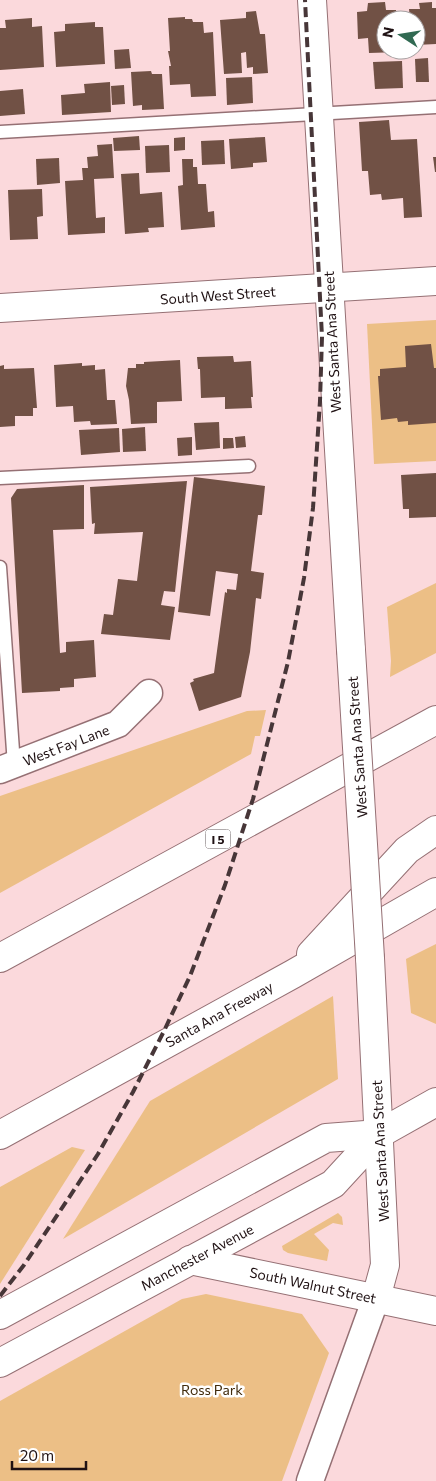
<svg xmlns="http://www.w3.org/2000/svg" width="436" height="1481" font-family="Commissioner,sans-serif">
<rect width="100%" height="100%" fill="#fbd9dc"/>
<g fill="#ecbf86">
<path d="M436,320v141l-62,3 -7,-140z"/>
<path d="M436,583v70l-46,24 1,-16 -4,-54z"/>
<path d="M266,710l-6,26h-5l-4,18 -251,139v-97l247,-85z"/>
<path d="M436,944v80l-25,-11 -5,-54z"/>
<path d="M333,996l5,83 -275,160 87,-138z"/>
<path d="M72,1147l13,3 -85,134v-97z"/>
<path d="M338,1213l4,4 1,8 -10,-2 -19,11 15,16 -2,11 -39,-8 -5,-3 -1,-4z"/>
<path d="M206,1294l96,20 27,39 -47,128h-282v-80l182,-102z"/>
</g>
<g fill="#715145">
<path d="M385,2l1,8h10l1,10h-11v30h14v2l-31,1 -1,-15 -10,1 -1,-27 10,-1 1,-8z"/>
<path d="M432,2v6h4v36l-20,1v-25h-6l-1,-11h11l-1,-6z"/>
<path d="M256,11l4,23h5l3,39 -15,1v-7l-6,1 -1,-16 -5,1 1,20 -18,1 -4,-54 26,-2v-6z"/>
<path d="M185,17v2h7l1,3h10l1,11 9,-1 3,64 -25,1 -1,-13 -20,1 -1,-19h2l-3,-15h2l-2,-33z"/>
<path d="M32,18v9l10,-1 2,41 -44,3v-42h6l-1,-8z"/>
<path d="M95,22v5h8l2,37 -49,3 -2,-35 11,-1v-7z"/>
<path d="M129,49l2,19 -16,1 -1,-19z"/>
<path d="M428,58l1,24h-13l-1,-23z"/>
<path d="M402,61l1,27 -28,1 -2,-27z"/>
<path d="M151,71l1,3h10l2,35 -22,1v-5l-9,1 -2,-34z"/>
<path d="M252,77l1,26 -26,2 -1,-27z"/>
<path d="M110,82l1,30 -49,3 -1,-20 24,-2 -1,-9z"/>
<path d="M124,85l1,19 -13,1 -1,-19z"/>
<path d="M23,89l2,25 -25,2v-25z"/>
<path d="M389,120l2,20 26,-1 5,78 -18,1 -1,-20 -21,2 -1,-6 -11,1 -2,-24h-6l-3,-49z"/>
<path d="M139,136l1,14 -26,1 -1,-13z"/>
<path d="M185,137v13l-11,1v-13z"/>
<path d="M265,137l2,25 -14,1v4l-22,2 -2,-30z"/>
<path d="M224,140l1,24 -23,1 -1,-24z"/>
<path d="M112,144l2,34 -20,1 2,39 9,-1v16l-37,2 -3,-54 18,-1 -1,-12h6l-1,-11 11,-1 -1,-11z"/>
<path d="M169,145l1,27 -24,1 -1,-27z"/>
<path d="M433,157h3v15h-1z"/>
<path d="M59,158l1,25 -23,2 -1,-26z"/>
<path d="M182,159h11v8h4l1,17h8l2,28 6,-1 1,16 -34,3 -3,-44 5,-1z"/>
<path d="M139,173l1,21 22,-2 2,35 -16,1 1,4 -24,2 -4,-60z"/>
<path d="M42,189l1,27 -6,1 1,22 -28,1 -2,-50z"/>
<path d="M431,344l3,24h2v55l-28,2v-4l-10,1 -1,-4 -16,2 -3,-44h2v-7l26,-2 -1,-21z"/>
<path d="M233,356l1,6 17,-1 2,36h-2l1,11 -27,1v-12l-24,1 -1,-29h-2l-1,-12z"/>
<path d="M180,360l2,41 -25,1v21l-26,1 -2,-24 -3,-14 2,-18h8v-4h8v-2z"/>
<path d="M82,363v3l13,-1v5l10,-1 2,31h8l2,24 -26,1 -1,-4 -16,1 -1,-16 -17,1 -2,-42z"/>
<path d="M4,365v4l30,-1 3,40h-4v8h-18v10l-15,1v-61z"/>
<path d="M219,422l1,26 -24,2 -2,-27z"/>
<path d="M145,427l1,24 -23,1 -1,-23z"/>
<path d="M119,428l1,24 -39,3 -2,-25z"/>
<path d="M245,436l1,11 -10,1 -1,-11z"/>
<path d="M192,437v18l-14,1 -1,-18z"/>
<path d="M223,438h10l1,10 -11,1z"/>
<path d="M436,473v44l-27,1v-9h-6l-2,-34z"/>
<path d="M194,477l71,9 -3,29h-4l-7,56 13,2 -3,26 -5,-1 -6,54 -9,45 -42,14 -9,-28 4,-2 -1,-2 21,-6 11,-81 2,1v-4l9,1 2,-16 -22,-3 -6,45 -32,-4z"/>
<path d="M187,481l-12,111 -11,-1 -3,14 14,2 -5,33 -69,-6 3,-20 9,1 5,-36 19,2 6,-49 -49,2 1,-11 -3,1 -2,-37z"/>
<path d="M84,485v44l-31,1 7,123 6,-1v-10l28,-2 2,37 -22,2v8l-14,1v3l-38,2 -11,-195 6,-9z"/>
</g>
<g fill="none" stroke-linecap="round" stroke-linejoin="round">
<defs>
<g id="service">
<path d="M0,132l436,-25"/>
<path d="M0,478l249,-12"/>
<path d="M0,567l14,198"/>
</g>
<g id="minor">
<path d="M0,770l118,-46 31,-31"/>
<path d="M310,1481l66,-183"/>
</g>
<g id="tertiary">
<path d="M312,0l39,650"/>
<path d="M0,308l436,-27"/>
<path d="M370,958l15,307 -9,33"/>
<path d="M190,1260l246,51"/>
<path d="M0,1315l326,-177 53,-4"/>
<path d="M0,1363l333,-179 46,-50 57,-32"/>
</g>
<g id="motorway">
<path d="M311,954l96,-104 29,-20"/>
<path d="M0,958l436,-238"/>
<path d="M0,1135l293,-161 143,-82"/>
</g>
</defs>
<use href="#service" stroke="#957074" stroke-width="15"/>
<use href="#minor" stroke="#957074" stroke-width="29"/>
<use href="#tertiary" stroke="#957074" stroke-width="30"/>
<use href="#motorway" stroke="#957074" stroke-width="30"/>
<use href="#service" stroke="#fff" stroke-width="12"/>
<use href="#minor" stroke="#fff" stroke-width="26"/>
<use href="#tertiary" stroke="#fff" stroke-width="28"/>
<use href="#motorway" stroke="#fff" stroke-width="28"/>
<path stroke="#473638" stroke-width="4" stroke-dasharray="10 5" stroke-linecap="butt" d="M0,1296l24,-31 74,-111 35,-62 31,-61 26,-55 35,-91 28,-86 35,-137 16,-84 9,-70 7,-107 2,-64 -17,-337"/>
<defs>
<path id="tertiary-bridge" d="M351,650l19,308"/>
</defs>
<use href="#tertiary-bridge" stroke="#957074" stroke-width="30" stroke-linecap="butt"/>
<use href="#tertiary-bridge" stroke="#fff" stroke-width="28"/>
</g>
<g text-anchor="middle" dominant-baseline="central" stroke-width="5" stroke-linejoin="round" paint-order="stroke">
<rect fill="#fff" stroke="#62585a" stroke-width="1" x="205.5" y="829.5" width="25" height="19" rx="4"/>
<g font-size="12" font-weight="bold" fill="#1f1113">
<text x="218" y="839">I 5</text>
</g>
<g font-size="14" fill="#1f1113" stroke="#fff">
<text transform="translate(218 295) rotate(-4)">South West Street</text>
<text transform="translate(332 342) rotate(-93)">West Santa Ana Street</text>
<text transform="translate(66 745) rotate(-21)">West Fay Lane</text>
<text transform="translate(357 747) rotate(-94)">West Santa Ana Street</text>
<text transform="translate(219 1014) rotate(-29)">Santa Ana Freeway</text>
<text transform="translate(380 1151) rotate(-93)">West Santa Ana Street</text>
<text transform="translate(197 1257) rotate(-28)">Manchester Avenue</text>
<text transform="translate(313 1285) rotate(12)">South Walnut Street</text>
</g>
<g font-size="14" fill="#412b0c" stroke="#fff">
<text x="212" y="1389">Ross Park</text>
</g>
</g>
<g transform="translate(401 35) rotate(282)"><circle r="24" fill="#ffffff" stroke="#a5a0a1"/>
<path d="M0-4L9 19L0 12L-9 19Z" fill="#316a52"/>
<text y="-8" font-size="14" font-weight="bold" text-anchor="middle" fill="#1f1113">N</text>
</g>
<path d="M12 1461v8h74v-8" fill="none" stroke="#1f1113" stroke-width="2.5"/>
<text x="20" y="1461" font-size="15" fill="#1f1113" stroke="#ffffff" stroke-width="4" paint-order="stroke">20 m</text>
</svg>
